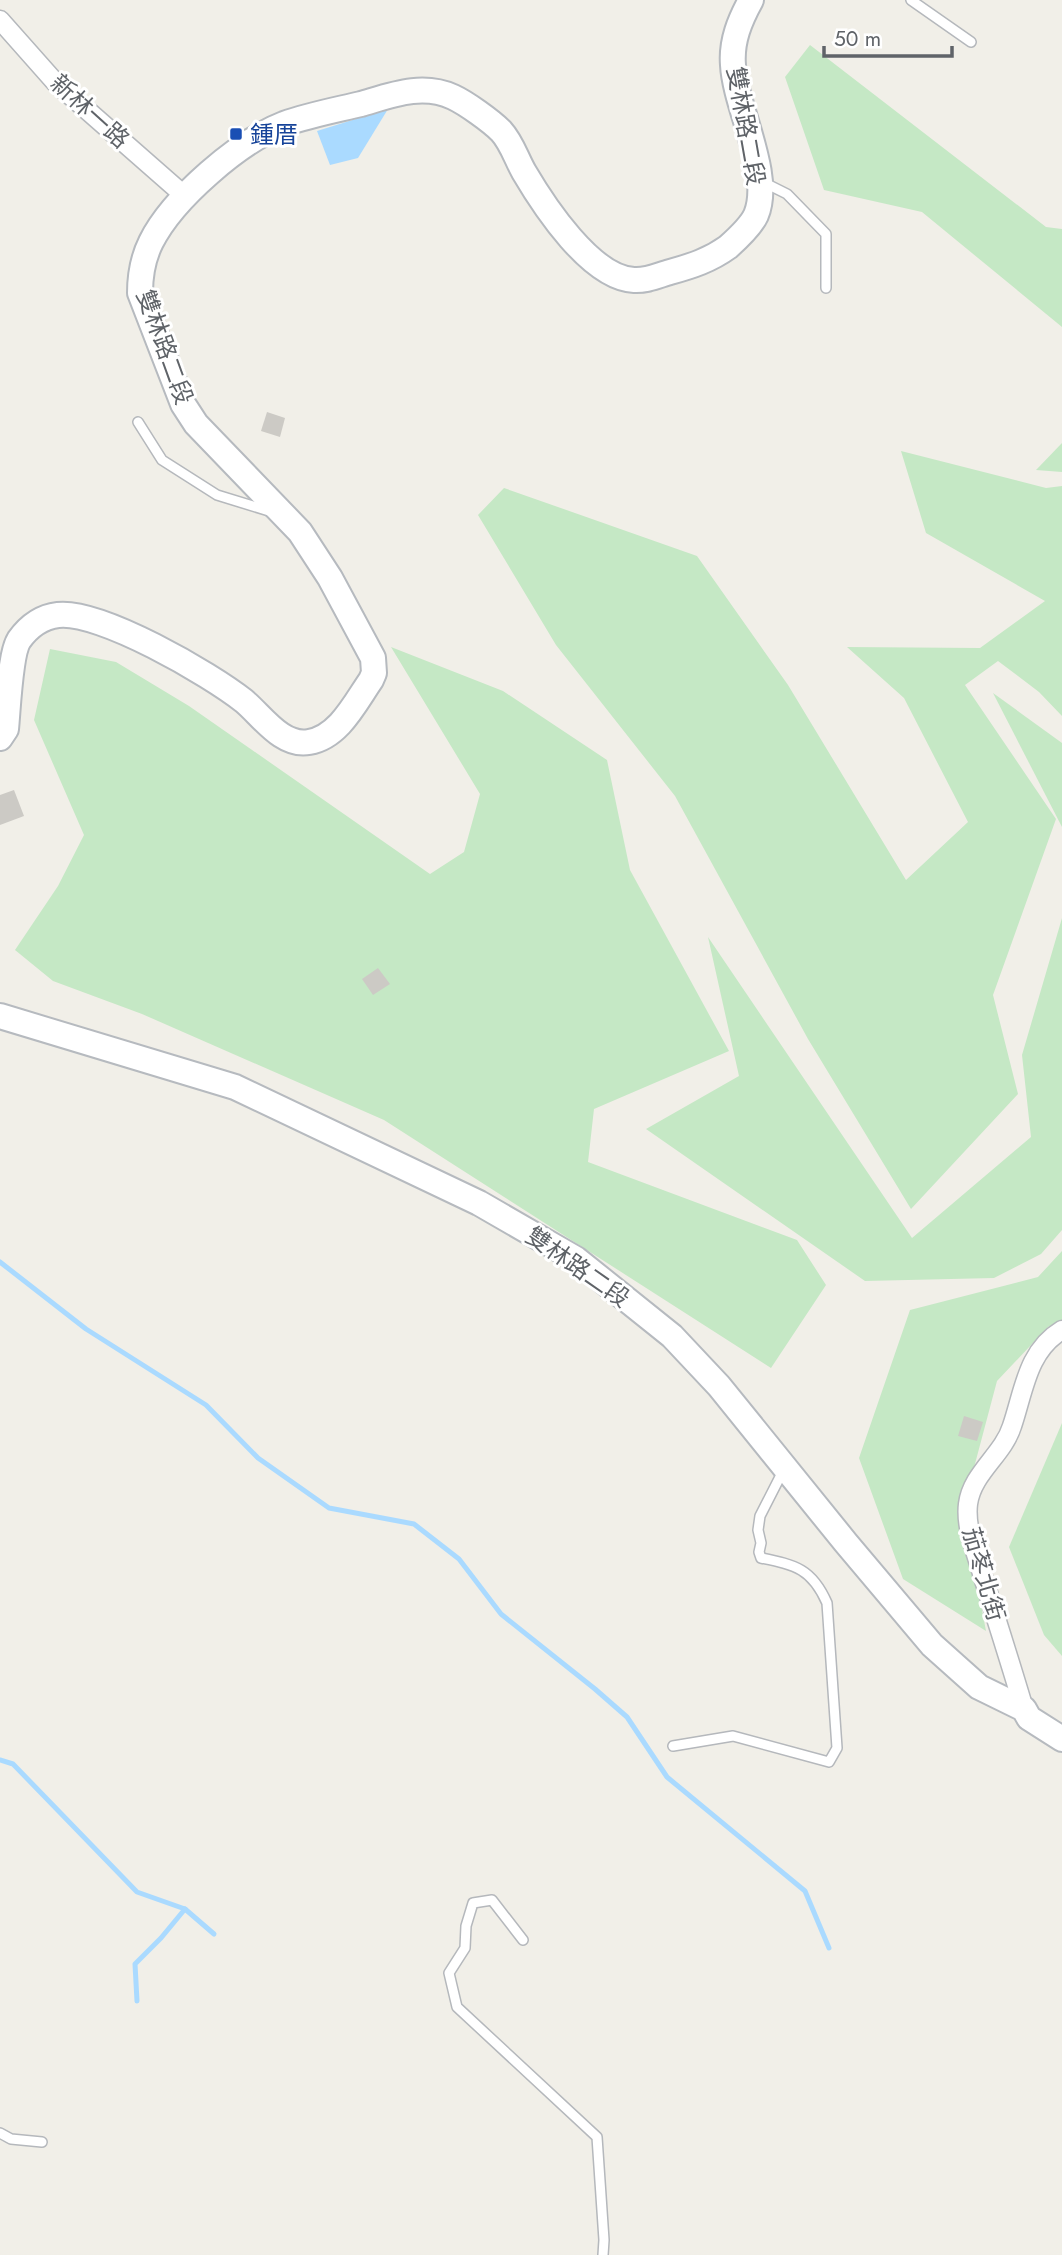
<svg xmlns="http://www.w3.org/2000/svg" width="1062" height="2255" font-family="Jost,'Noto Sans TC',sans-serif">
<rect width="100%" height="100%" fill="#f1efe8"/>
<g fill="#c5e8c5">
<path d="M810,45l236,182 16,2v98l-140,-115 -98,-22 -39,-113z"/>
<path d="M1062,443v29l-26,-2z"/>
<path d="M901,451l145,37 16,-2v230l-23,-24 -41,-31 -33,24 91,134 -63,176 25,99 -107,115 -103,-170 -133,-243 -119,-151 -78,-130 26,-27 193,68 91,129 118,195 62,-58 -64,-124 -57,-51 133,1 65,-47 -119,-68z"/>
<path d="M391,647l112,44 104,69 23,110 99,181 -135,58 -6,53 209,78 29,45 -55,83 -387,-248 -242,-106 -89,-33 -38,-31 43,-64 26,-51 -50,-115 16,-71 66,13 73,44 241,168 34,-22 16,-58z"/>
<path d="M993,693l69,50v84z"/>
<path d="M1062,918v312l-21,24 -47,24 -129,3 -219,-152 93,-53 -31,-139 204,301 119,-101 -9,-82z"/>
<path d="M1062,1251v69l-14,7 -51,54 -34,128 23,122 -83,-52 -44,-121 51,-148 128,-33z"/>
<path d="M1062,1423v233l-18,-21 -35,-88z"/>
</g>
<path fill="#aadaff" d="M388,109l-30,49 -28,7 -13,-34z"/>
<g fill="none" stroke-linecap="round" stroke-linejoin="round">
<g stroke="#aadaff" stroke-width="5">
<path d="M0,1262l86,67 120,76 52,53 71,50 85,16 45,35 42,55 94,75 32,28 40,60 138,114 24,57"/>
<path d="M0,1760l13,4 124,128 48,17 -24,29 -26,26 2,37"/>
<path d="M185,1909l29,25"/>
</g>
</g>
<g fill="#cccac5">
<path d="M267,412l18,6 -5,19 -19,-6z"/>
<path d="M14,790l10,26 -24,9v-30z"/>
<path d="M378,968l12,16 -17,11 -11,-16z"/>
<path d="M964,1416l19,6 -6,19 -19,-5z"/>
</g>
<g fill="none" stroke-linecap="round" stroke-linejoin="round">
<defs>
<g id="lane">
<path d="M911,0l60,42"/>
<path d="M763,182l24,12 39,40v54"/>
<path d="M138,422l24,38 55,35 52,16"/>
<path d="M673,1746l60,-10 96,26 8,-14 -10,-145c-15,-34 -31,-38 -66,-45l-2,-6 2,-9 -3,-13 2,-14 24,-47"/>
<path d="M523,1940l-31,-40 -19,3 -7,23 -1,22 -16,25 8,34 140,130 7,103 -1,15"/>
<path d="M0,2133l11,6 31,3"/>
</g>
<g id="street">
<path d="M0,20l55,62 131,115"/>
<path d="M1024,1709c-13,-44 -27,-88 -41,-132 -6,-22 -18,-49 -15,-73 4,-31 35,-49 44,-78 12,-35 15,-75 50,-96"/>
</g>
<g id="secondary">
<path d="M0,738l6,-9c2,-19 4,-75 13,-89 10,-14 22,-23 39,-25 42,-5 152,59 186,86 18,15 38,46 65,41 30,-5 46,-39 62,-62l3,-7 -1,-15 -43,-80 -30,-46 -104,-108 -13,-20 -43,-111c0,-18 3,-35 11,-51 22,-44 89,-101 133,-118 25,-9 52,-14 77,-20 31,-9 61,-21 92,-7 13,6 38,24 48,34 11,12 15,27 23,41 20,34 67,106 110,108 13,1 25,-5 36,-8 22,-6 40,-12 58,-25 9,-8 23,-21 28,-32 17,-41 -21,-108 -23,-150 -2,-24 7,-45 18,-65"/>
<path d="M0,1016l235,71 244,116 97,56 96,77 47,50 127,157 86,102 47,42 45,22 5,9 33,21"/>
</g>
</defs>
<use href="#lane" stroke="#b5b8bc" stroke-width="12"/>
<use href="#street" stroke="#b5b8bc" stroke-width="21"/>
<use href="#secondary" stroke="#b6babf" stroke-width="28"/>
<use href="#lane" stroke="#fff" stroke-width="9"/>
<use href="#street" stroke="#fff" stroke-width="18"/>
<use href="#secondary" stroke="#fff" stroke-width="24"/>
</g>
<rect fill="#1a4fb4" stroke="#fff" stroke-width="2.5" x="229" y="127" width="14" height="14" rx="3.5"/>
<g text-anchor="middle" dominant-baseline="central" stroke-width="6" stroke-linejoin="round" paint-order="stroke">
<g font-size="24" fill="#5f6368" stroke="#fff">
<text transform="translate(90 111) rotate(42)">新林一路</text>
<text transform="translate(746 126) rotate(80)">雙林路二段</text>
<text transform="translate(165 347) rotate(70)">雙林路二段</text>
<text transform="translate(578 1267) rotate(35)">雙林路二段</text>
<text transform="translate(984 1574) rotate(74)">茄苳北街</text>
</g>
<g font-size="24" fill="#164399" stroke="#fff" text-anchor="start">
<text x="250" y="134">鍾厝</text>
</g>
</g>
<path d="M824 46v10h128v-10" fill="none" stroke="#5f6368" stroke-width="3.5"/>
<text x="834" y="46" font-size="21" fill="#5f6368" stroke="#ffffff" stroke-width="5" paint-order="stroke">50 m</text>
</svg>
